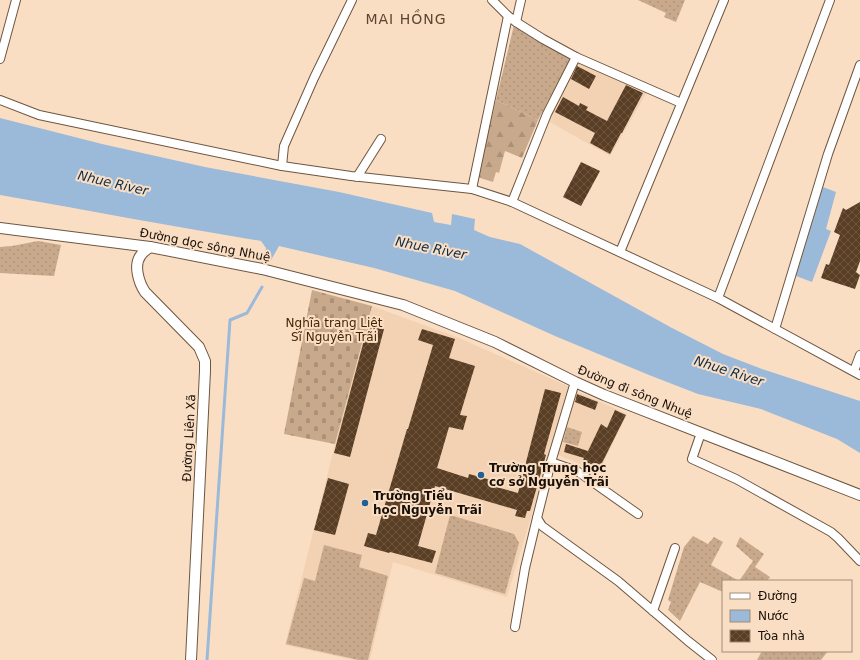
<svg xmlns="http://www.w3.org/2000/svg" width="860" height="660" font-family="'DejaVu Sans',sans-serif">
<defs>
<pattern id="grass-dots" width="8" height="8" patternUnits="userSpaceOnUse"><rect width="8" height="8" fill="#c9a98c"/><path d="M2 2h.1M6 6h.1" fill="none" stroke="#ac9077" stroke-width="1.8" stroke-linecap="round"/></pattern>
<pattern id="forest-firs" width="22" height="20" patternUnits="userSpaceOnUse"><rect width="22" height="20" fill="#c9a98c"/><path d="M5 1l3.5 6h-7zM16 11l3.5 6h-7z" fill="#ac9077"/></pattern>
<pattern id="cemetery-stones" width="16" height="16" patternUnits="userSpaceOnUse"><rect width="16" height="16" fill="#c9a98c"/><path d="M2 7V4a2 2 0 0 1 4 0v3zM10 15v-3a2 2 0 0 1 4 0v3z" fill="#ac9077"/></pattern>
<pattern id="building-cross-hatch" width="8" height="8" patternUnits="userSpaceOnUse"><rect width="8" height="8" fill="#593e24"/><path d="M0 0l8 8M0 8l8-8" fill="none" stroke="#6c5641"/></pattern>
</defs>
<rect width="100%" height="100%" fill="#fadec4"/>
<g fill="#f3d2b3">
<path d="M578,60l69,32 -37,64 -62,-35z"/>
<path d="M372,306l85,31 113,50 -63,210 -114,-35 -23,98h-17l-68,-15 50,-201z"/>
<path d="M576,391l51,23 -28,58 -41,-17z"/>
</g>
<g fill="url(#grass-dots)">
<path d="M638,0h47l-9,22 -12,-5 2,-4z"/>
<path d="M514,25l57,32 -33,63 -42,-20z"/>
<path d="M38,241l23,4 -7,31 -54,-3v-26l12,-1z"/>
<path d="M567,427l15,5 -4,14 -15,-4z"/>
<path d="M450,515l64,19 5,9 -14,51 -70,-21z"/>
<path d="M693,536l15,8 6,-7 9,5 -12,23 28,16 14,-20 -17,-15 4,-9 24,17 -9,13 15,10 -3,4h-44v11l-23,-10 -20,39 -12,-11 3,-8 -3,-2 16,-53z"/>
<path d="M324,545l38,10 -3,12 29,9 -20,84h-9l-73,-16 18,-66 11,3z"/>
<path d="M762,651h66l-7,9h-64z"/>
</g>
<path fill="url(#forest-firs)" d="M496,100l42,20 -16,38 -17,-7 -6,22 -3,-1 -3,10 -16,-5z"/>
<path fill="url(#cemetery-stones)" d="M312,290l60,16 -37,138 -51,-10z"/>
<g fill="#9bb9d8">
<path d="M0,118l102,26 103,23 134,25 93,21 2,9 17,3 1,-11 23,5 -1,11 16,7 30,7 152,84 51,26 39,15 98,32v52l-23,-14 -76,-30 -63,-15 -49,-19 -94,-39 -100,-45 -81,-23 -95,-22 -9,16 -6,-2 2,-12 -5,-7c-87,-14 -174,-31 -261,-46z"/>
<path d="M823,187l13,5 -10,37 5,2 -19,51 -16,-6z"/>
</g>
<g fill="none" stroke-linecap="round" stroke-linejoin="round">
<path stroke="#9bb9d8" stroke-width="3" d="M207,660l23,-340 17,-7 15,-26"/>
</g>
<g fill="url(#building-cross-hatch)">
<path d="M577,66l19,10 -7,13 -18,-10z"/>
<path d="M626,85l17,8 -21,40h-1l-11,21 -20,-11 5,-10 -40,-21 8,-15 16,9 1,-3 8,4 -2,3 21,11z"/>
<path d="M581,162l19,9 -19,35 -18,-9z"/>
<path d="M860,202v59l-4,11 4,3 -5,14 -34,-11 5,-14 3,1 11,-30 -6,-3 9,-24 3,2z"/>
<path d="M368,325l16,4 -34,128 -16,-4z"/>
<path d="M422,329l33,10 -6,19 26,8 -15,49 7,1 -4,14 -14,-3 -12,41 31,10 1,-4 22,6 -2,5 29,8 27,-104 16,4 -17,61 2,1 -16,56h-3l-2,7 -10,-2 2,-6 -82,-24 -17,60 18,5 -4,12 -42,-11 -1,1 -25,-7 4,-13 8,2 31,-106h1l25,-84 -15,-5z"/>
<path d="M577,394l21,8 -3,8 -20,-8z"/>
<path d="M615,410l11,5 -28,56 -16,-8 2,-5 -20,-6 2,-8 22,7 13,-27 6,4z"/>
<path d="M328,478l21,6 -14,51 -21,-5z"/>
</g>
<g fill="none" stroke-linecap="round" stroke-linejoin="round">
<defs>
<g id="minor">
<path d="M492,0l16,16"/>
<path d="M516,22l27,17 33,18 105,46"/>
<path d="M0,59l16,-59"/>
<path d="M0,100l39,15 243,51 69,10 121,13 40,13 206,96 142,77"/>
<path d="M282,166l2,-20 30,-68 38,-78"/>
<path d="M357,177l24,-38"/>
<path d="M472,189l36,-173 8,6 5,-22"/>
<path d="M512,202l35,-88 29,-57"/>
<path d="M620,252l104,-252"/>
<path d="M718,298l112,-298"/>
<path d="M775,329l53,-175 32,-89"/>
<path d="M854,371l6,-16"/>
<path d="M575,382l-24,80 -14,56 5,8 76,55 70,60 24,19"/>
<path d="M701,433l-9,26 44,20 95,53 7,6 22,23"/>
<path d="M551,462l26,9 61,43"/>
<path d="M653,611l22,-63"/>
<path d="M515,627l10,-59 12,-50"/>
</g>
<g id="tertiary">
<path d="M0,228l150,19 112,22 141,36 92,37 80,40 29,13 256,100"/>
<path d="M150,247c-3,2 -7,5 -9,8 -8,10 -2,28 4,37l54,55 6,14v10l-14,289"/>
</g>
</defs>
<use href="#minor" stroke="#6d5640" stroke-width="10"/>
<use href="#tertiary" stroke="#6d5640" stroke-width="12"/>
<use href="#minor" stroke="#fff" stroke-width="8"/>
<use href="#tertiary" stroke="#fff" stroke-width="10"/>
</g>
<g fill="#225f95" stroke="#fadec4" stroke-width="1.5">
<circle cx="481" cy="475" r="4"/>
<circle cx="365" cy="503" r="4"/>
</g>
<g text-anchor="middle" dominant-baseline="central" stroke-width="4" stroke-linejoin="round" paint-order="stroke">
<g font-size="12" fill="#170e06" stroke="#fadec4">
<text transform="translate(205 245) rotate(11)">Đường dọc sông Nhuệ</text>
<text transform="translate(635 392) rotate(22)">Đường đi sông Nhuệ</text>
<text transform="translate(189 438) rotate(-87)">Đường Liên Xã</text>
</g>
<g font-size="12" fill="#442500" stroke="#fadec4">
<text x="334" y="323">Nghĩa trang Liệt<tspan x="334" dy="14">Sĩ Nguyễn Trãi</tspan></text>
</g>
<g font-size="12" font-weight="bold" fill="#170e06" stroke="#fadec4" text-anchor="start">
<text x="489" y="468">Trường Trung học<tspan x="489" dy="14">cơ sở Nguyễn Trãi</tspan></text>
<text x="373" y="496">Trường Tiểu<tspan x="373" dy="14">học Nguyễn Trãi</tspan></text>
</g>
<g font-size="13" font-style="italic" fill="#092c4a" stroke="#fadec4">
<text transform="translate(113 183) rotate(13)">Nhue River</text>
<text transform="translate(431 248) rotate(11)">Nhue River</text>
<text transform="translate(729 371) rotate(18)">Nhue River</text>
</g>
<g font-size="14" letter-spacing="1" fill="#5c4630" stroke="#fadec4">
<text x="406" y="19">MAI HỒNG</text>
</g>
</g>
<rect x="722" y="580" width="130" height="72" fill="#fadec4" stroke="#9f8b78"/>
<rect x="730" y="593" width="20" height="6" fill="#ffffff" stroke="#9f8b78"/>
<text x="758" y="600" font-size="12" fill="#170e06">Đường</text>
<rect x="730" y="610" width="20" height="12" fill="#9bb9d8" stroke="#9f8b78"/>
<text x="758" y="620" font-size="12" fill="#170e06">Nước</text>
<rect x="730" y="630" width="20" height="12" fill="url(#building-cross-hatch)" stroke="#9f8b78"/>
<text x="758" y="640" font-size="12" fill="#170e06">Tòa nhà</text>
</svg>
